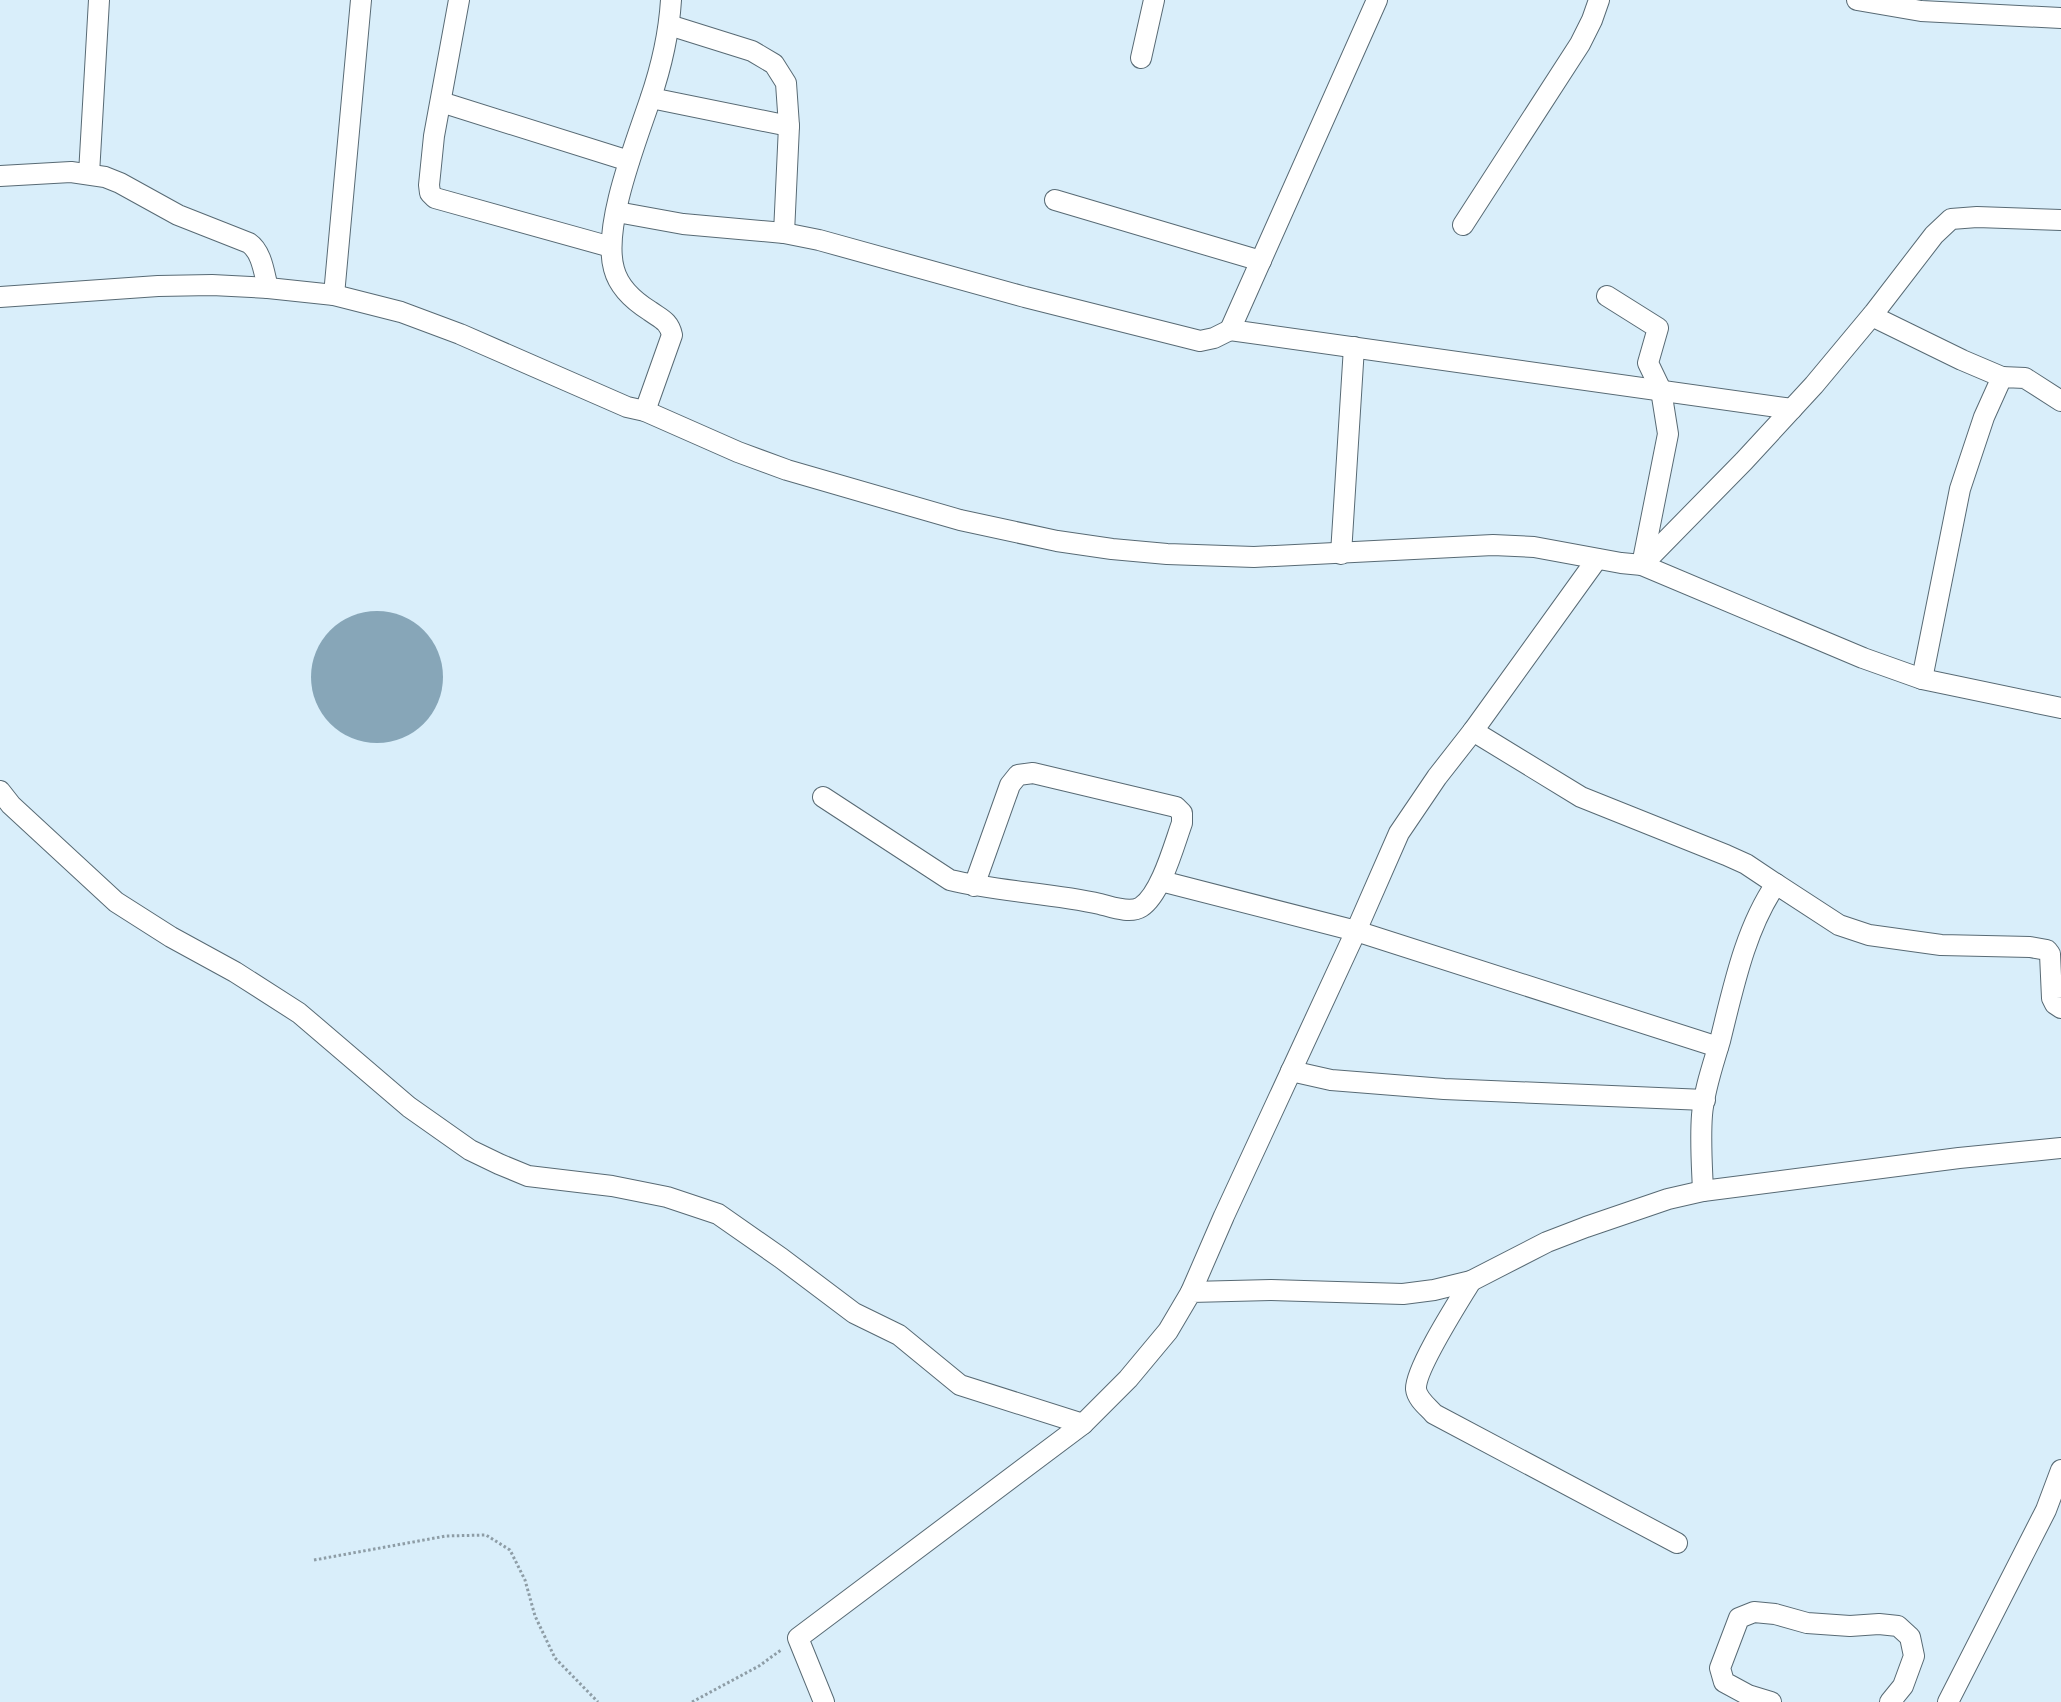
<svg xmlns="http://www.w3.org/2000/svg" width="2061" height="1702" font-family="Arial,sans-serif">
<rect width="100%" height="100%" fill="#d9eefa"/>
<circle fill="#87a6b8" cx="377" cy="677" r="66"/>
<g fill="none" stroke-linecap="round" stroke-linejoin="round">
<defs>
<g id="minor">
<path d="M459,0l-25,136 -5,49 1,8 5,5 176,49"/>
<path d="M1377,0l-147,330 562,79"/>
<path d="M1857,0l64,11 140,7"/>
<path d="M669,25l83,26 22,13 12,19 3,43 -5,107"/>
<path d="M1141,58l13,-58"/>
<path d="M651,98l138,28"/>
<path d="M441,102l188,59"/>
<path d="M89,174l10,-174"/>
<path d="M0,176l71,-4 34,5 15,6 58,32 71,28c13,9 15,30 19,45"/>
<path d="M1055,200l206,61"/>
<path d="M617,212l66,12 101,9 35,7 206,57 175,44 14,-3 16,-8"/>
<path d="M1463,225l117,-181 12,-24 7,-20"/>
<path d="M334,295l27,-295"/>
<path d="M1607,296l51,32 -10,35 13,27 7,44 -26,131"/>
<path d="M0,297l158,-11 54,-1 56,3 66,7 67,17 59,22 167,73 18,4 93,41 49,18 173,50 97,21 55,8 55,5 87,3 239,-12 41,2 87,16 21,2 221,93 59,21 139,29"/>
<path d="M1872,316l90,44 40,17"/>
<path d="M645,411l27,-76c-3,-14 -11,-16 -22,-24 -16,-10 -31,-23 -36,-42 -12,-42 22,-127 36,-169 11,-32 19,-67 21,-100"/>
<path d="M1341,554l13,-207"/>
<path d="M1642,565l102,-104 70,-76 60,-72 60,-78 17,-16 26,-2 84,3"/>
<path d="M1922,679l38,-190 24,-72 18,-40 23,1 36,23"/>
<path d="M1473,731l108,66 145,58 20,9 30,20"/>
<path d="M0,791l11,14 105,97 55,35 64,35 64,41 110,94 61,43 29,14 29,12 84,10 55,11 51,17 63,44 73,55 45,22 61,50 123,39"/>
<path d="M823,797l127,83c50,12 101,13 150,24 12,3 30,10 41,3 20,-13 33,-62 41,-84v-10l-6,-6 -143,-34 -15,2 -8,10 -36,101"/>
<path d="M1161,881l195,50 362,116"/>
<path d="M1291,1071l40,9 113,9 261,11"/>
<path d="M1703,1191c-1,-25 -3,-50 -1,-76 2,-25 11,-50 18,-74 13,-52 25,-112 56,-157l63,41 30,10 72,10 89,2 17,3 3,4 2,44 3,6 6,4"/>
<path d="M1471,1281c-12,20 -56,88 -55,108 1,10 12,18 18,25l243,129"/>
<path d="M1191,1292l33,-76 132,-285 43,-98 38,-56 36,-46 124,-172"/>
<path d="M824,1702l-26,-64 285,-214 45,-45 40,-48 23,-39 80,-2 132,4 31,-4 37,-9 76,-39 39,-15 82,-28 35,-8 256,-33 102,-10"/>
<path d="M1771,1702l-23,-7 -24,-13 -4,-14 19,-50 15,-6 21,2 32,9 43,3 29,-2 19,2 12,11 4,19 -11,30 -13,16"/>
<path d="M1948,1702l98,-192 15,-40"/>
</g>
</defs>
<use href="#minor" stroke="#586a74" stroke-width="22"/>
<g stroke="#8e9da6" stroke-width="3" stroke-dasharray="2.5 2.5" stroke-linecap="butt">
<path d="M314,1560l132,-24 40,-1 24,15 15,30 10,36 20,42 43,44"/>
<path d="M692,1702l67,-36 22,-16"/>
</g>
<use href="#minor" stroke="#fff" stroke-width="20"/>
</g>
</svg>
